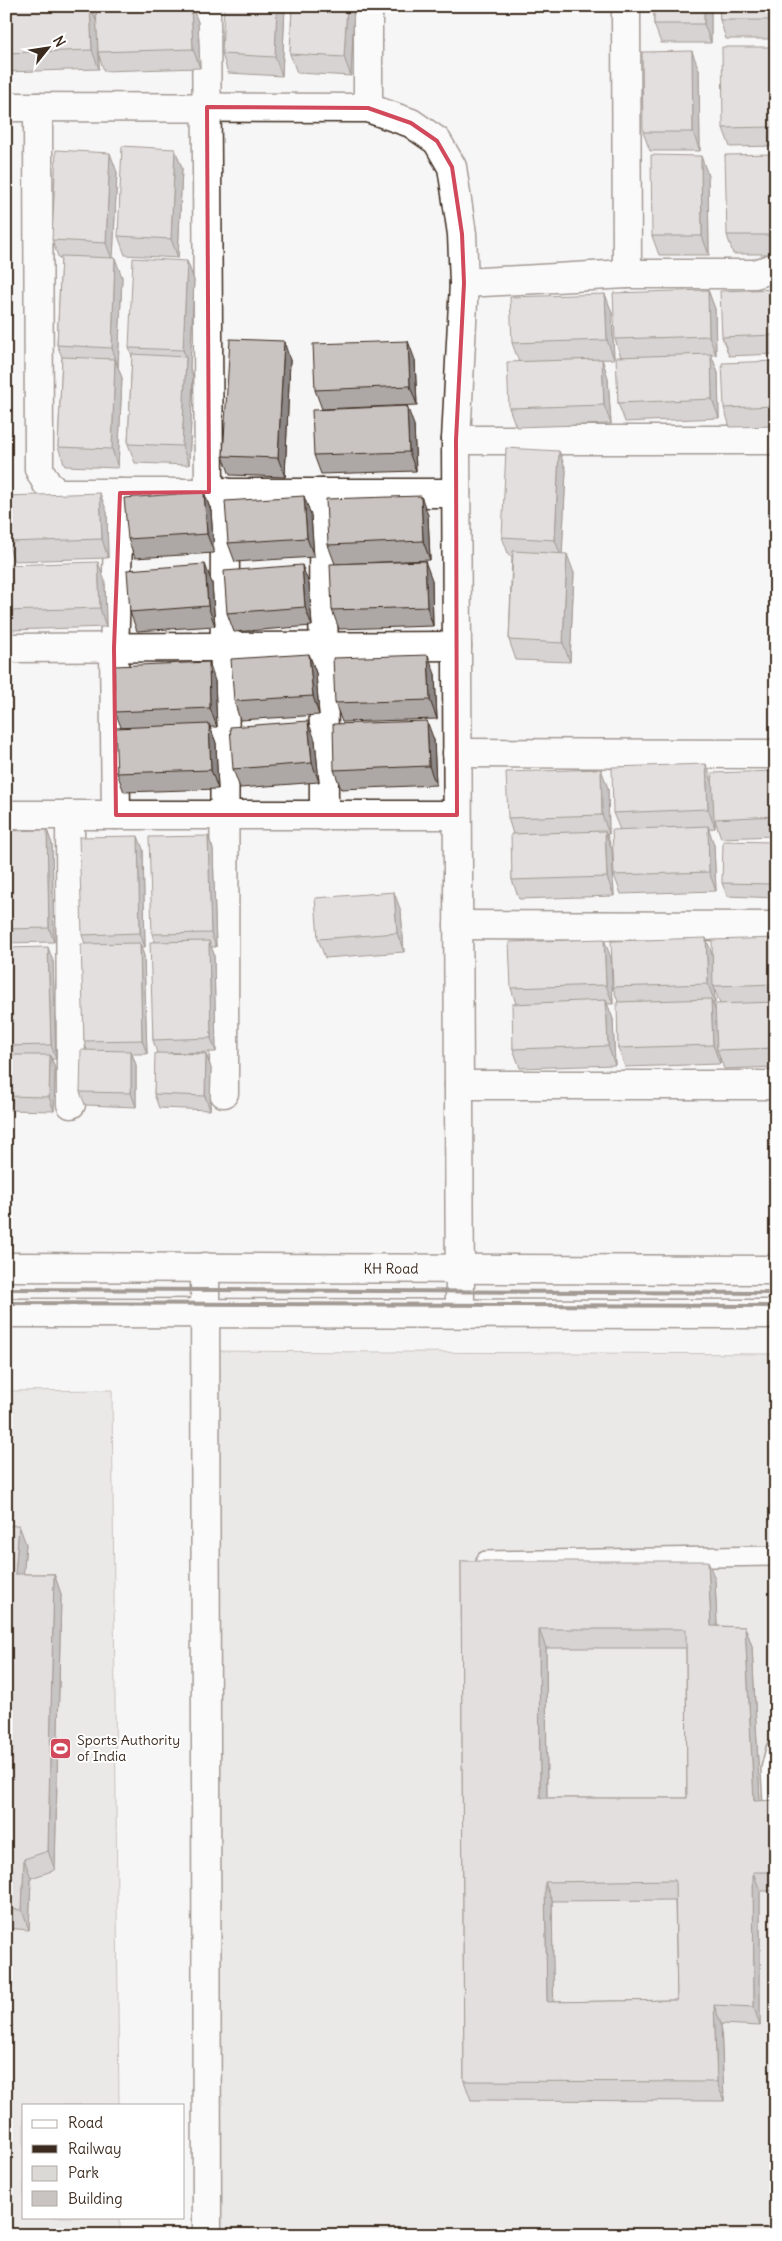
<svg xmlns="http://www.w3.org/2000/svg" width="782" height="2241" font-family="Delius,sans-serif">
<rect width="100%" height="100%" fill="#f7f6f6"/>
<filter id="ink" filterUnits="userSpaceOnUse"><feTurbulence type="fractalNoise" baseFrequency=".02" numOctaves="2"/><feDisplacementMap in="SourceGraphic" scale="10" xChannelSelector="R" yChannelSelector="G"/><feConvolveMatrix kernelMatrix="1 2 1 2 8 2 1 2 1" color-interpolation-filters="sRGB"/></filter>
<g filter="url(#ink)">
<g fill="#dbd9d6" stroke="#8b827a">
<path d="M197,1351l579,3v881h-579z"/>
<path d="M112,1390l7,715h-95v112h96v18h-114v-844z"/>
</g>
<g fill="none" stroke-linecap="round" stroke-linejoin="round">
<defs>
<g id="service">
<path d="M486,1561l290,-5"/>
<path d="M774,1820l-3,-51 5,-20"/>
</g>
<g id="minor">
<path d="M206,6l3,486"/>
<path d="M368,6v102"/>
<path d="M626,6l1,268"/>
<path d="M6,107l362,1 43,15 26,18 15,26 10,67 2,49 -8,157 4,872"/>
<path d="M38,107l1,362 8,15 11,9h398"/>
<path d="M464,283l163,-9h128l21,-7"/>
<path d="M456,440h320"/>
<path d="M323,493l1,323"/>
<path d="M6,648l451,-2"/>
<path d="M457,753l319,1"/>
<path d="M6,815h451"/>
<path d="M116,815l-2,-167 6,-155"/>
<path d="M70,816l1,288"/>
<path d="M458,925l318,1"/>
<path d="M459,1085h317"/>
<path d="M224,1093l1,-601"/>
<path d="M205,1267l2,968"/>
</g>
<g id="secondary">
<path id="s1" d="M6,1267l770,3"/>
<path d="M6,1313l770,1"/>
</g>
</defs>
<use href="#service" stroke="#3b2a1e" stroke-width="22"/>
<use href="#minor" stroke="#3b2a1e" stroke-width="31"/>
<use href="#secondary" stroke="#3b2a1e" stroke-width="31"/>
<use href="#service" stroke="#fff" stroke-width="19"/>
<use href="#minor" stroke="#fff" stroke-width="28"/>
<use href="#secondary" stroke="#fff" stroke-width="28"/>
<g stroke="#3b2a1e" stroke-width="4">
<path d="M6,1289l770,4"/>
<path d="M6,1303l770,3"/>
</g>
</g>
<g fill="#ada8a6" stroke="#3b2a1e" fill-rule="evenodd">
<path d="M6,6h193l-7,1 6,15 2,46 -96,3 -5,-15v13l-93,3zM96,7v14l-4,-13z"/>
<path d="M285,6l-3,70 -54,-3 -6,-19z"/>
<path d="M292,6h62l-3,70 -54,-3 -7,-19z"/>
<path d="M654,6h57v37h-50l-7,-19z"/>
<path d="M719,6h57v33h-50l-6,-19z"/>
<path d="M776,57v89l-46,1 -7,-19z"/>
<path d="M699,70l1,81h-50l-7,-19z"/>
<path d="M775,154l1,2v98h-43l-6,-19z"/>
<path d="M182,168l-4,90 -53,-3 -7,-19z"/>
<path d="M117,172l-4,86 9,19 -4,90 4,11 -4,90 -53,-2 -7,-19 4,-90 -5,-12 4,-86h-2l-7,-19z"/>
<path d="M708,175l1,80h-50l-7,-19z"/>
<path d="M187,261l7,19 -4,88 3,8 -4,89 -54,-2 -7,-19 4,-88 -3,-8z"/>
<path d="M776,289v65l-47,2 -7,-19z"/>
<path d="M708,290l7,19 1,46h-5l7,18 1,45 -94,4 -7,-19 3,-46 -6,-18z"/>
<path d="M605,294l7,19 2,46 -95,3 -7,-19z"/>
<path d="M602,359l6,19 3,46 -95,3 -7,-19z"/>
<path d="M290,360l-5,117 -55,-2 -7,-19z"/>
<path d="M415,360l2,45 -95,4 -7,-19z"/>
<path d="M776,361v65l-46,1 -6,-19z"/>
<path d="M414,425l2,46 -95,3 -7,-19z"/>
<path d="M559,451l7,19 -4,83 12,20 -4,89 -54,-2 -7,-20 3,-84h-3l-7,-19z"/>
<path d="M204,492l7,19 3,42 -79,5 -7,-19z"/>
<path d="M107,512l1,46 -94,3 -7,-19z"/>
<path d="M311,515l3,42 -79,5 -7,-19z"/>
<path d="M428,515l2,45 -95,4 -7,-19z"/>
<path d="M6,565l99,16 1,46 -94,3 -6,-15z"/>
<path d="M432,580l1,46 -94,3 -7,-19z"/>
<path d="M212,583l3,43 -78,5 -7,-19z"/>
<path d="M309,584l3,42 -78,6 -7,-19z"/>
<path d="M309,654l7,19 3,42 -79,5 -6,-19z"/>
<path d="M435,674l2,45 -95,3 -7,-19z"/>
<path d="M215,681l2,46h-7l6,16 2,46 -94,3 -7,-19 4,-46 -6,-15z"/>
<path d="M315,740l4,42 -79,6 -7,-19z"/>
<path d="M434,740l2,45 -95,4 -7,-19z"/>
<path d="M776,771v65l-55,2 -6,-18v8l-7,1 6,16 2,46 -95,3 -7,-19 6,-45 -7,-17 100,-32z"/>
<path d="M608,788l1,46h-2l5,16 2,46 -95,3 -7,-19 1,-46 -5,-16z"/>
<path d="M47,830l5,14 2,98 -48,1v-112z"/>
<path d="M208,836l5,13 3,98h-5l3,7 2,98 -46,1 36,1 5,14 -1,42 -51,-2 -5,-14 3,-41 -4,-13 2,-98 -3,-8z"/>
<path d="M143,849l2,98h-4l3,9 3,98h-15l4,11v42l-51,-2 -5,-13 7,-42 -3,-9 1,-97 -3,-9z"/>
<path d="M776,849v49l-49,-2 -5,-13z"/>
<path d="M401,911l3,41 -79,6 -7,-19z"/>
<path d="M706,938l6,17 64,-17v129l-52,2 -4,-11v6l-95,3 -7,-19v-46l-5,-15zM714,988l6,16 -5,6 -2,-7h2z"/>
<path d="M6,948l47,13 3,98h-4l3,10 -1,42 -48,-1z"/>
<path d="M611,958l2,46h-6l6,15 2,46 -95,3 -7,-19 3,-45 -5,-16z"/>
<path d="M6,1526l20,18 -3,30h31l7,20 -6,276 -24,8 -2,52 -23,-2z"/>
<path d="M461,1561l254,19 2,46 28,1 7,19 8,155 16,-1v91h-16v135l-39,-2 3,77 -253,-1 -7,-19zM546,1648h140l1,150h-140zM675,1900l2,100 -124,2 -1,-101z"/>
</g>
<g fill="#8d8887" stroke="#3b2a1e">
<path d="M90,6l7,17 1,29 1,4v13l-7,-19z"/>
<path d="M191,6h1l6,16 2,46 -7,-19z"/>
<path d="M277,6h8l-3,70 -7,-19z"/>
<path d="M347,6h7l-3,70 -7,-19z"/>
<path d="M704,6h7v37l-7,-19z"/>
<path d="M769,6h7v32l-7,-18z"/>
<path d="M772,47l4,10v77l-3,-7z"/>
<path d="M692,51l7,19 1,81 -7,-19z"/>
<path d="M175,149l7,19 -4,90 -7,-19z"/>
<path d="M110,153l7,19 -4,90 -7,-19z"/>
<path d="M701,156l7,19 1,80 -7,-19z"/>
<path d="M115,258l7,19 -4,90 -6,-19z"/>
<path d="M187,261l7,19 -4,88 3,8 -4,89 -7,-19 4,-88 -3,-8z"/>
<path d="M708,290l7,19 1,46 -7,-19z"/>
<path d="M605,294l7,19 2,46 -7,-19z"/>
<path d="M284,341l6,19 -5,117 -7,-19z"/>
<path d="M408,341l7,19 2,45 -7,-19z"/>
<path d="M711,354l7,19 1,45 -7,-19z"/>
<path d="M115,359l7,19 -4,90 -6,-19z"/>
<path d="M602,359l6,19 3,46 -7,-19z"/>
<path d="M407,406l7,19 2,46 -7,-19z"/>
<path d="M559,451l7,19 -4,89 -7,-19z"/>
<path d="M204,492l7,19 3,42 -7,-19z"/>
<path d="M100,493l7,19 1,46 -6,-19z"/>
<path d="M304,496l7,19 3,42 -7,-19z"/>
<path d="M421,496l7,19 2,45 -7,-19z"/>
<path d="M567,554l7,19 -4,89 -7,-19z"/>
<path d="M425,561l7,19 1,46 -6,-19z"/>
<path d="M98,562l7,19 1,46 -6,-19z"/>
<path d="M205,564l7,19 3,43 -7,-20z"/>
<path d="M302,565l7,19 3,42 -7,-19z"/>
<path d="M309,654l7,19 3,42 -6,-19z"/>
<path d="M428,655l7,19 2,45 -7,-19z"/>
<path d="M209,662l6,19 2,46 -7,-19z"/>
<path d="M308,721l7,19 4,42 -7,-19z"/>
<path d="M427,721l7,19 2,45 -7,-19z"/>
<path d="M209,724l7,19 2,46 -7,-19z"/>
<path d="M706,764l7,19 2,45 -7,-19z"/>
<path d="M601,769l7,19 1,46 -7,-19z"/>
<path d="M708,826l6,19 2,46 -7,-19z"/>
<path d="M47,830l5,14 2,98 -5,-14z"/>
<path d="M605,831l7,19 2,46 -7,-19z"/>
<path d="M138,836l5,13 2,98 -5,-14z"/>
<path d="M208,836l5,13 3,98 -5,-14z"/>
<path d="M773,842l3,7v44l-4,-9z"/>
<path d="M394,892l7,19 3,41 -7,-19z"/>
<path d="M706,938l7,19 2,46 -7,-19z"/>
<path d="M604,939l7,19 2,46 -7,-19z"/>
<path d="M209,941l5,13 2,98 -5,-14z"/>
<path d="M140,943l4,13 3,98 -5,-14z"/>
<path d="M48,947l5,14 3,98 -5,-14z"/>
<path d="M711,999l7,19 -1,32 3,8v6l-7,-19z"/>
<path d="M606,1000l7,19 2,46 -7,-19z"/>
<path d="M131,1051l5,14v42l-5,-14z"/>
<path d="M206,1054l5,14 -1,42 -5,-14z"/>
<path d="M50,1055l5,14 -1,42 -5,-14z"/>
<path d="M19,1525l7,19 -4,49 -7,-19z"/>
<path d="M708,1561l7,19 3,65 -7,-19z"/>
<path d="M54,1574l7,20 -6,276 -7,-19z"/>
<path d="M745,1627l7,19 9,174 -7,-19z"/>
<path d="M539,1629l7,19 1,169 -7,-19z"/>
<path d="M24,1859l7,19 -2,52 -7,-20z"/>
<path d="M753,1872l7,19v135l-6,-19z"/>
<path d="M545,1882l7,19 2,120 -7,-19z"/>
<path d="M714,2005l7,19 3,77 -7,-19z"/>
</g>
<g fill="#c9c3c1" stroke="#3b2a1e" fill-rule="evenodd">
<path d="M26,6h64l2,44 -86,3v-46z"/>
<path d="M191,6l2,43 -95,3 -2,-45z"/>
<path d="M224,6h53l-2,51 -53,-3z"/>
<path d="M292,6h55l-3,51 -54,-3z"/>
<rect x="654" y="6" width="50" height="18"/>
<path d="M719,6h50v14h-49z"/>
<path d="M722,47h50l1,80 -50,1z"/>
<path d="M692,51l1,81h-50l-1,-80z"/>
<path d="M122,146l53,3 -4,90 -53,-3z"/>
<path d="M56,150l54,3 -4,90 -54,-3z"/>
<path d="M775,154l1,81h-49l-2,-80z"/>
<path d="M651,155l50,1 1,80h-50z"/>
<path d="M61,256l54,2 -3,90 -55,-3z"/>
<path d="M133,258l54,3 -4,89 -54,-2z"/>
<path d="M776,289v46l-54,2 -2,-46z"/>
<path d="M708,290l1,46 -94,3 -2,-46z"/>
<path d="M605,294l2,46 -95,3 -2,-46z"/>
<path d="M230,339l54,2 -6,117 -55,-2z"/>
<path d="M408,341l2,45 -95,4 -2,-46z"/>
<path d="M132,354l54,3 -4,89 -54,-2z"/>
<path d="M711,354l1,45 -94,4 -2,-46z"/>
<path d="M62,357l53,2 -3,90 -54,-2z"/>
<path d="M602,359l2,46 -95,3 -2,-46z"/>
<path d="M776,361v45l-52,2 -2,-45z"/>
<path d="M407,406l2,46 -95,3 -2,-45z"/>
<path d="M506,448l53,3 -4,89 -53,-3z"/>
<path d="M204,492l3,42 -79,5 -4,-41z"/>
<path d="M100,493l2,46 -95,3 -1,-46z"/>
<path d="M304,496l3,42 -79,5 -3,-42z"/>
<path d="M421,496l2,45 -95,4 -2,-46z"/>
<path d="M513,551l54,3 -4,89 -54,-3z"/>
<path d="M425,561l2,46 -95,3 -2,-46z"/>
<path d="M98,562l2,46 -94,3v-46z"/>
<path d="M205,564l3,42 -78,6 -3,-42z"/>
<path d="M302,565l3,42 -78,6 -3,-42z"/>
<path d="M309,654l4,42 -79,5 -3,-42z"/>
<path d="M428,655l2,45 -95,3 -2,-45z"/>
<path d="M209,662l1,46 -95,4 -1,-46z"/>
<path d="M308,721l4,42 -79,6 -3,-42z"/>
<path d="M427,721l2,45 -95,4 -1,-46z"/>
<path d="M209,724l2,46 -94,3 -2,-45z"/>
<path d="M706,764l2,45 -95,4 -1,-46z"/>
<path d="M601,769l1,46 -94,3 -2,-46z"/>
<path d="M776,771v45l-62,3 -2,-46z"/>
<path d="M708,826l1,46 -95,3 -2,-45z"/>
<path d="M47,830l2,98 -43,1v-98z"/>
<path d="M605,831l2,46 -95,3 -1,-46z"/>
<path d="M138,836l2,97 -58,2 -3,-98z"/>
<path d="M208,836l3,97 -59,1 -3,-97z"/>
<path d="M723,841l50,1 -1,42 -50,-1z"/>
<path d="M394,892l3,41 -79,6 -3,-41z"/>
<path d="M706,938l2,46 -95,3 -2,-46z"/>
<path d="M776,938v46l-63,2 -1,-46z"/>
<path d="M604,939l2,46 -95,3 -2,-46z"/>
<path d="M209,941l2,97 -58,2 -3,-98z"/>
<path d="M140,943l2,97 -58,1 -3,-97z"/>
<path d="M48,947l3,98 -45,1v-98z"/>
<path d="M711,999l2,46 -95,3 -1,-46z"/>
<path d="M606,1000l2,46 -95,3 -1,-45z"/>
<path d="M776,1002v46l-59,2 -2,-46z"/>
<path d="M81,1050l50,1v42l-51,-1z"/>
<path d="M155,1053l51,1 -1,42 -51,-2z"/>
<path d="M6,1055h44l-1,42 -43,-1z"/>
<path d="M19,1525l-4,49h39l-6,277 -24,8 -2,51 -16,-1v-383z"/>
<path d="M461,1561h247l3,65 34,1 9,174 22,-1v72h-23l1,135 -40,-2 3,77 -253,-1zM539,1629h147l1,169h-147zM675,1880l2,120 -130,2 -2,-120z"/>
</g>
</g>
<path d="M0 0H782V2241H0ZM207,107l161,1 43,15 26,18 15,26 10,67 2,49 -8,157 1,375h-341l-2,-167 6,-155 89,-1z" fill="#f7f6f6" fill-opacity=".55" fill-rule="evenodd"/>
<path fill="none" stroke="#d1495b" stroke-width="4" stroke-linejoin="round" d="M207,107l161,1 43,15 26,18 15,26 10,67 2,49 -8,157 1,375h-341l-2,-167 6,-155 89,-1z"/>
<defs>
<symbol id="stadium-square" viewBox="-11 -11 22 22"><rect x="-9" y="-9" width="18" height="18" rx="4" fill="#d1495b" stroke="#fff"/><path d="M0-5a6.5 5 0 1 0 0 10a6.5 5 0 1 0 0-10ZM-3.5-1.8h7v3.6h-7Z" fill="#fff"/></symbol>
</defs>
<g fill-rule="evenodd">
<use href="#stadium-square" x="48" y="1736" width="25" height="25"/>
</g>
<g text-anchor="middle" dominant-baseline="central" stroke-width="4" stroke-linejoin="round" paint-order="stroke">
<g font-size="14" fill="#3b2a1e" stroke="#fff">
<text stroke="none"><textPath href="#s1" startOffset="385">KH Road</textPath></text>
</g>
<g font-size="14" fill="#3b2a1e" stroke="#fff" text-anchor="start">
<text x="77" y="1740">Sports Authority<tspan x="77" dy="16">of India</tspan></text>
</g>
</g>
<rect width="782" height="2241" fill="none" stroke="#fff" stroke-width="25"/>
<rect x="12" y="12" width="757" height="2216" fill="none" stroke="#3b2a1e" stroke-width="2" filter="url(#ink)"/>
<rect x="22" y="2104" width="162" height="115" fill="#ffffff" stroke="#b1aaa5"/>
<rect x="32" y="2120" width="25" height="8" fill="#ffffff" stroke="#b1aaa5"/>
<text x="68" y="2128" font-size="15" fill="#3b2a1e">Road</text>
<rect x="32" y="2145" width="25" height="8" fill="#3b2a1e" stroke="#b1aaa5"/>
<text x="68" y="2154" font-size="15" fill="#3b2a1e">Railway</text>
<rect x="32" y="2166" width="25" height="15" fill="#dbd9d6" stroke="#b1aaa5"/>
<text x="68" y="2178" font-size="15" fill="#3b2a1e">Park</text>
<rect x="32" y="2191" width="25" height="15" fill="#c9c3c1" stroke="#b1aaa5"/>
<text x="68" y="2204" font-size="15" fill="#3b2a1e">Building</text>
<g transform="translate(48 48) rotate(60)" stroke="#ffffff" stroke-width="4" paint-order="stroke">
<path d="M0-4L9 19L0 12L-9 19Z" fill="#3b2a1e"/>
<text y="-8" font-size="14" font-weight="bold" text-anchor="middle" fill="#3b2a1e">N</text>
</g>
</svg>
